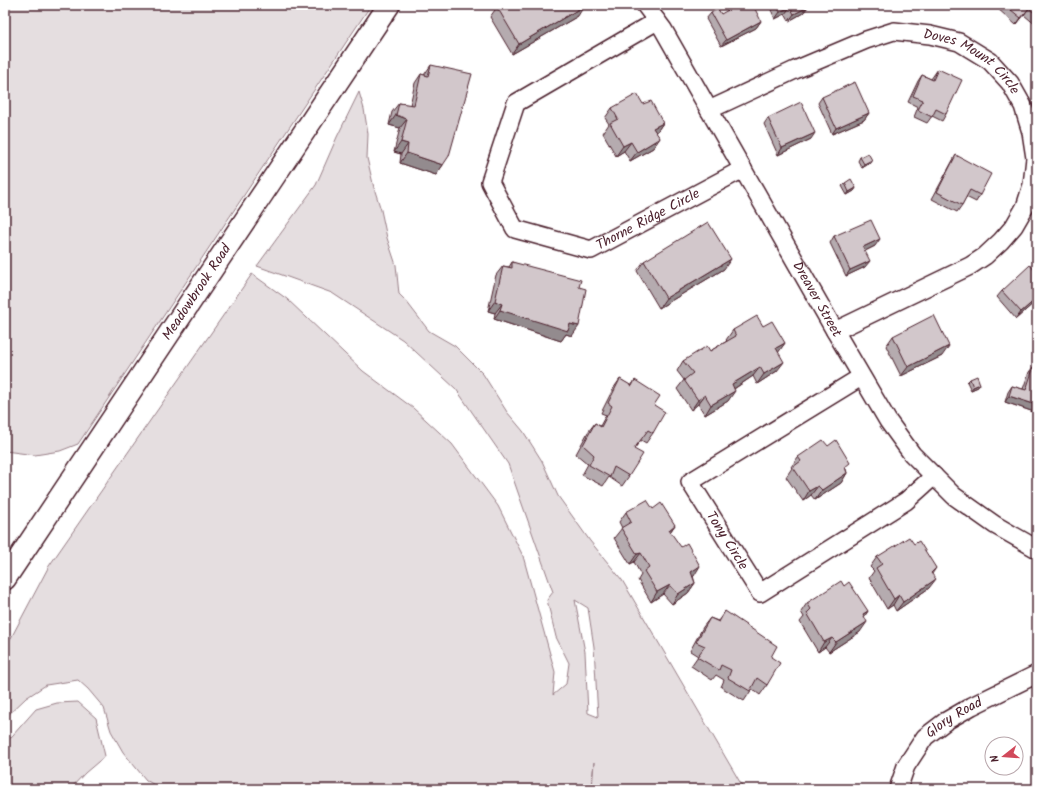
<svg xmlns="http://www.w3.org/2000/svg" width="1042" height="794" font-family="Kalam,sans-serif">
<rect width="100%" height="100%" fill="#fff"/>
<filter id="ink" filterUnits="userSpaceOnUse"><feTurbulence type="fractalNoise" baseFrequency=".025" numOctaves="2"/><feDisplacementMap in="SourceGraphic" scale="8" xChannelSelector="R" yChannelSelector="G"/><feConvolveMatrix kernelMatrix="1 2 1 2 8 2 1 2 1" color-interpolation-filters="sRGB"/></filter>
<g filter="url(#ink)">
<g fill="#e5dee0" stroke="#987e86" fill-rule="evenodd">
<path d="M5,5h366l-293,439 -18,7 -25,4 -30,-4z"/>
<path d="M359,92l5,17 4,25 -1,24 7,30 7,22 6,28 9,27 3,29 7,7 23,30 26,15 28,28 24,38 16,19 19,30 16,35 32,45 32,39 122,209h-152l2,-27 -3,27h-430l-15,-9 -23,-28 -12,-21 -7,-23 -16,-19 -10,-9 -32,5 -20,13 -21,20v-72l6,-8 38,-72 203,-292 35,25 76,72 50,37 39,36 46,62 25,50 32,116 -2,23 13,-11 3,-21 -13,-26 -9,-37 6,-8 -45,-128 -52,-75 -53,-49 -71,-47 -75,-27 59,-81 21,-48zM575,600l13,8 6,39 4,70 -10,-4 -3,-61z"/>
<path d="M78,702l18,16 9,38 -20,17 -15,16h-65v-45l31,-35 21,-6z"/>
</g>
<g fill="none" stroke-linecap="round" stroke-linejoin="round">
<defs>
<g id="minor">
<path id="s1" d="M645,5l18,24 172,302 53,90 24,33 42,42 41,29 42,24"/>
<path id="s2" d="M657,21l-141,82 -26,79 25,47 76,21 152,-81"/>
<path id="s3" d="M709,110l86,-40 71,-30 28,-9 36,4 29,7 31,19 20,22 13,23 8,26 4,26 -3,27 -7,22 -11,19 -13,15 -16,15 -15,10 -135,65"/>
<path id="s4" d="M861,377l-171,105 70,111 146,-92 28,-25"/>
<path id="s5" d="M898,789l8,-23 19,-29 21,-16 26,-15 65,-32"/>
</g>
<g id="tertiary">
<path id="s6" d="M5,579l384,-574"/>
</g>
</defs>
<use href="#minor" stroke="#4a1f2b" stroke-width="20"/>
<use href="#tertiary" stroke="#4a1f2b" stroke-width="24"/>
<use href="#minor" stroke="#fff" stroke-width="17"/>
<use href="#tertiary" stroke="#fff" stroke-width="21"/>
</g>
<g fill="#b5abaf" stroke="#4a1f2b">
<path d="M769,5h38l-4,8 -14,8 -4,-7 -10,5z"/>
<path d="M999,5h38v21l-13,-11 -8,10 -19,-17z"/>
<path d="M497,7l81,9 -66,38 -22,-37z"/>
<path d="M711,13l10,1 40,7 -5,7 -35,18 -15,-27z"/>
<path d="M431,65l12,100 -7,10 -36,-12 1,-9 -7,-2 6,-24 -11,-3 3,-13 7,-9 11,2 5,-22 6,-9 3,1z"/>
<path d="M938,69l8,45 -4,7 -10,-5 -5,7 -13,-6 4,-10 -10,-5 10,-21 4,-6 9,4z"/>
<path d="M822,97l47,16 -5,7 -32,14 -14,-31z"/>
<path d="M643,104l20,19 -7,10 4,5 -7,10 -23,13 -6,-10 -8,5 -13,-23 6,-9 -4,-6 7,-10z"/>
<path d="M768,118l43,21 -33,16 -14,-31z"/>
<path d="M956,155l24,40 -4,7 -10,-5 -4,8 -5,7 -25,-13 20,-37z"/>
<path d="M860,157l10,6 -8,5 -4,-7z"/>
<path d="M845,183l11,5 -2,3 -7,4 -5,-9z"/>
<path d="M834,236l41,10 -10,5v16l-19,9 -16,-33z"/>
<path d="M644,261l80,8 -65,39 -22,-37z"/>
<path d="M512,262l67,25 -7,49 -6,-2 -5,7 -67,-22 1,-6 -7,-2 8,-36 7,-9 6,1z"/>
<path d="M1037,273v27l-21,19 -19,-22 5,-6z"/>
<path d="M763,326l22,17 -7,9 -1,19 -20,13 -4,-8 -19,13 -6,12 -23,14 -7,-11 -7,6 -14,-21 7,-9 -7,-9 6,-10 27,-10 17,-10 -1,-1 7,-10z"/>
<path d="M893,336l49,20 -41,20 -15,-30z"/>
<path d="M1034,366l3,47 -32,-11 3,-10 4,-6 11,3 6,-17z"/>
<path d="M620,379l11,7 4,-6 19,25 -1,28 -7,10 -5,-3 -7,9 -5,27 -7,10 -13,-9 -6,9 -21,-11 6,-11 -12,-10 12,-22 7,-9 5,3 6,-11 -5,-2 12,-24z"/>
<path d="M970,379l10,5 -2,3 -7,3 -4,-8z"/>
<path d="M798,457l48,12 1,4 -6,10 -26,17 -4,-5 -8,6 -17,-24 6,-9 -1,-1z"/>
<path d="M653,509l22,16 -5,7 24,44h-1l2,7 -7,10 -16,11 -9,-10 -12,8 -13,-22 3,-5 -7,-13 -4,2 -16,-26 8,-10 -3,-6 7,-10z"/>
<path d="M914,544l22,24 -4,6 -3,14 -33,23 -3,-6 -6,4 -18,-31 5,-7 -4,-4 7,-10z"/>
<path d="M844,586l24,25 -4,6 -4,15 -31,20 -4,-5 -7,5 -18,-30 4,-5 -3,-5 6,-9z"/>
<path d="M725,611l46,46 -4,28 -7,10 -8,-6 -8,12 -23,-14 3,-7 -8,-5 -4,5 -21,-14 7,-10 -8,-5 13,-24 7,-9 8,3z"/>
</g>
<g fill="#938b8e" stroke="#4a1f2b">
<path d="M971,5h14l-3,4z"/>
<path d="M584,6l-6,10 -66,38 7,-10z"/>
<path d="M790,7l-5,7 -10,5 5,-7z"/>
<path d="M808,7l-5,6 -14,8 5,-7z"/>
<path d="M1029,8l-5,7 -8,10 5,-7z"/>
<path d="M761,21l-5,7 -35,18 5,-6z"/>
<path d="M869,113l-5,7 -32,14 4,-6z"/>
<path d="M396,115l11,4 -7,9 -11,-3z"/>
<path d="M663,123l-7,10 -3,-5z"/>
<path d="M815,133l-4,6 -33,16 4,-7z"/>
<path d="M660,138l-7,10 -23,13 7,-9z"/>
<path d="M401,142l7,2 -7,10 -7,-2z"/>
<path d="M631,142l-7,9 -8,5 7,-10z"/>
<path d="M407,153l36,12 -7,10 -36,-12z"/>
<path d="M872,160l-2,3 -8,5 2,-4z"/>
<path d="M856,188l-2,3 -7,4 2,-3z"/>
<path d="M880,239l-5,7 -16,8 4,-7z"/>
<path d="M731,259l-7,10 -65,39 7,-10z"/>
<path d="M870,261l-5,6 -19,9 4,-6z"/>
<path d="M1037,298v2l-21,19 5,-7z"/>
<path d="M495,301l7,3 -7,9 -7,-2z"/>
<path d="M500,310l70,14 9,2 -7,10 -6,-2 -5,7 -67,-22z"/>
<path d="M785,343l-7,10 -2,-5z"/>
<path d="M949,346l-7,10 -41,20 7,-9z"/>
<path d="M784,362l-7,9 -20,13 7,-10z"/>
<path d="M760,367l-7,9 -27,18 6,-10z"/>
<path d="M980,384l-2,3 -7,3 2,-3z"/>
<path d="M735,391l-7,10 -23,14 6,-10z"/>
<path d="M705,395l-7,9 -7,6 7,-10z"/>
<path d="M1009,396l28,9v8l-32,-11z"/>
<path d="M847,473l-6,10 -26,17 7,-10z"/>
<path d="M818,486l-7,9 -8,6 6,-10z"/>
<path d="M675,525l-7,10 1,-5z"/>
<path d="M641,553l-7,9 -4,2 7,-10z"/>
<path d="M700,566l-6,10 -10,6 7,-10z"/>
<path d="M936,579l-7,9 -33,23 7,-9z"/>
<path d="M695,583l-7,10 -16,11 6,-10z"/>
<path d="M670,585l-7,9 -12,8 6,-10z"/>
<path d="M899,595l-6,10 -6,4 7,-10z"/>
<path d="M868,611l-6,9 1,-6z"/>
<path d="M867,622l-7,10 -31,20 7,-10z"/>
<path d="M832,638l-7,9 -7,5 6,-10z"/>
</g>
<g fill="#d2c7cb" stroke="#4a1f2b">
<path d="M500,5h84v1l-65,38 -22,-37z"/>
<path d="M737,5h16l8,16 -35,19 -15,-27 7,-4 3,5z"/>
<path d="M776,5h31l1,2 -14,7 -4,-7 -10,5z"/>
<path d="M1005,5h32v10l-8,-7 -8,10z"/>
<path d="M431,65l41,9 -23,82 -6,9 -36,-12 1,-9 -7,-2 6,-23 -11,-4 3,-12 15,2 7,-31 7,2z"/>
<path d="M938,69l24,11 -16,34 -10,-5 -4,8 -14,-7 5,-10 -10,-4 9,-21 11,5z"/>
<path d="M855,82l14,31 -33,15 -14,-31z"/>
<path d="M637,94l6,10 8,-3 12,22 -10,5 7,10 -23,14 -6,-10 -8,4 -13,-23 8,-4 -6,-11z"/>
<path d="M801,102l14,31 -33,15 -14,-30z"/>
<path d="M868,153l4,7 -8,4 -4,-7z"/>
<path d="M956,155l35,19 -11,21 -10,-5 -8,15 -25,-13z"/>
<path d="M851,179l5,9 -7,4 -4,-9z"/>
<path d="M871,220l9,19 -17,8 7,14 -20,9 -16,-34z"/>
<path d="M708,222l23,37 -65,39 -22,-37z"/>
<path d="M512,262l69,18 -2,7 7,2 -7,37 -9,-2 -2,7 -68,-21 2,-6 -7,-3 8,-35 9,2z"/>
<path d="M1030,265l7,8v25l-16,14 -19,-21z"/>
<path d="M934,315l15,31 -41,21 -15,-31z"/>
<path d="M757,316l6,10 9,-5 13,22 -9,5 8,14 -20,12 -4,-7 -28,17 3,7 -24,14 -6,-10 -7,5 -14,-20 9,-7 -10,-12 24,-15 3,5 26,-15 -3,-6z"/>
<path d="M1034,366l3,1v38l-28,-9 3,-10 14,4z"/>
<path d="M977,376l3,8 -7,3 -3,-8z"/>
<path d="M620,379l12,7 3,-6 25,16 -6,9 11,7 -12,21 -5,-3 -14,19 9,5 -14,22 -15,-9 -4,10 -21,-12 5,-10 -11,-10 12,-22 6,4 11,-21 -4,-3z"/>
<path d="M823,440l5,6 8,-6 14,23 -5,4 2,6 -25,17 -4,-4 -9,5 -16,-24 8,-6 -3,-4z"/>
<path d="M647,500l6,9 8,-6 14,22 -6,5 12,17 6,-4 13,23 -9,6 4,11 -17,11 -8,-9 -13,7 -13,-21 5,-4 -8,-14 -4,1 -16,-26 10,-6 -5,-10z"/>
<path d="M909,537l5,7 5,-3 17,27 -5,5 5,6 -33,23 -4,-7 -5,4 -18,-31 6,-4 -5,-7z"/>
<path d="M841,581l3,5 5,-4 19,29 -5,3 4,8 -31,20 -4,-4 -8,4 -17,-29 4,-4 -4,-6z"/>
<path d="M725,611l52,35 -6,11 9,6 -13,22 -10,-7 -7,13 -22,-13 3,-8 -10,-5 -2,5 -22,-13 8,-11 -9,-4 14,-24 9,4z"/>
</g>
</g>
<g text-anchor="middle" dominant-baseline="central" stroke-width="3" stroke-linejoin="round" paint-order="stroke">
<g font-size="14" fill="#4a1f2b" stroke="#fff">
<text stroke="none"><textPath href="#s3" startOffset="288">Doves Mount Circle</textPath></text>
<text stroke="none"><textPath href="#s2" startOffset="443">Thorne Ridge Circle</textPath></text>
<text stroke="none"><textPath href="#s6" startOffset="345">Meadowbrook Road</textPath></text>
<text stroke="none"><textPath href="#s1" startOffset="341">Dreaver Street</textPath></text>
<text stroke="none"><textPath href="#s4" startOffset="270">Tony Circle</textPath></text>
<text stroke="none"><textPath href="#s5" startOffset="94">Glory Road</textPath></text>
</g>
</g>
<rect width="1042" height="794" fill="none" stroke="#fff" stroke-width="20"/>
<rect x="10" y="10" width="1022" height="774" fill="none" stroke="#4a1f2b" stroke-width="1.5" filter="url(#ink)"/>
<g transform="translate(1004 756) rotate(253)"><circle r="19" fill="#ffffff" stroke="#b7a5aa"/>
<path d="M0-3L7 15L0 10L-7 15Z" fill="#d1495b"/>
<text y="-6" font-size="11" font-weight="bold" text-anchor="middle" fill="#4a1f2b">N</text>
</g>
</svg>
